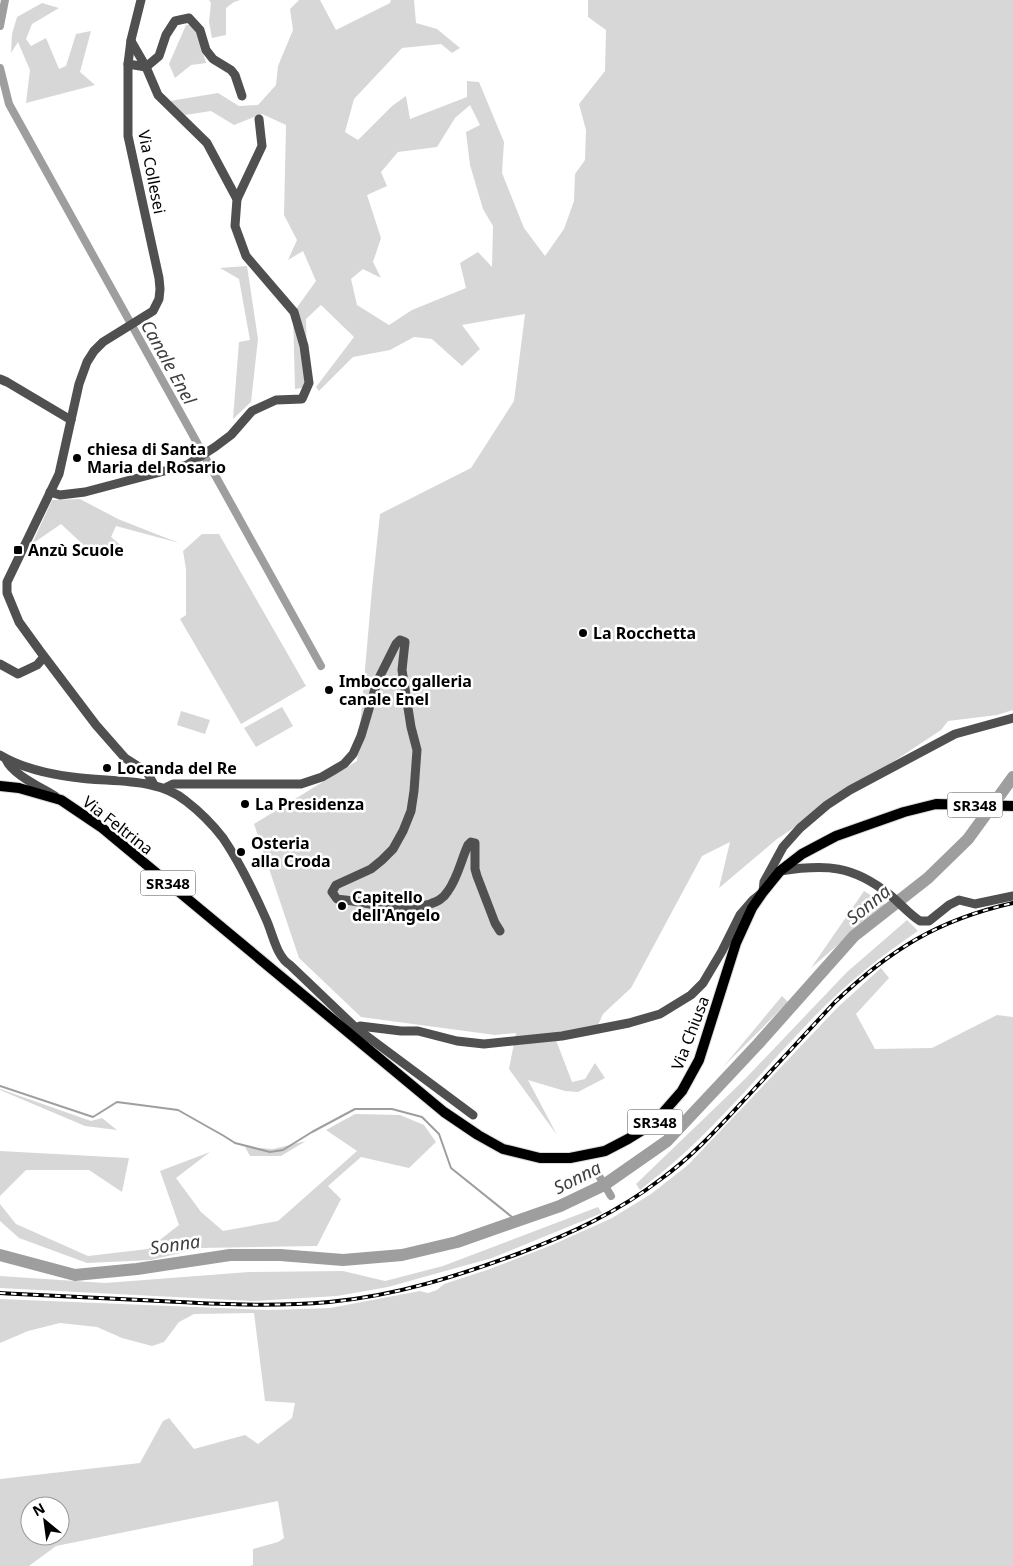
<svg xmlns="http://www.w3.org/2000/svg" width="1013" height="1566" font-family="'Noto Sans',sans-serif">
<rect width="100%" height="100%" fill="#fff"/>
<g fill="#d7d7d7" fill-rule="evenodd">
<path d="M209,0h31l-6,2 -8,6v27l-14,3 -3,-16 2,-19z"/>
<path d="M299,0h21l16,30 54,-27 1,-3h23l2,23 21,6 23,19 -8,5 -11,-9 -39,4 -48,51 -9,33 13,8 34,-34 14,-10 4,23 57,-22v-16l12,1 25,60 -2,31 22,55 21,28 19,-27 10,-28 1,-27 10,-14 1,-30 -7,-26 26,-33 1,-41 -18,-13v-17h425v710l-16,5 -49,6 -7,9 -164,109 -58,49 11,-46 -28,14 -71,132 -28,26 -5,11 -42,15 16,42 13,-3 10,-16 10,15 -27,14 -13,-1 -37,-11 29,55 -48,-66 7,-36 -21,2 -134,-18 -62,-59 -45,-134 103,-63 15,-172 8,-75 91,-46 43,-67 11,-87 -63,11 18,24 -18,17 -30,-27 -18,-2 -24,13 -37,7 -34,34 -3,-4 38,-50 -33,-32 -15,14 2,68 -13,2 -2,-76 23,-32 -13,-30 -15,9 9,-20 -13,-25 2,-90 -24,-11 -28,11 -23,-14 -26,4 -15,-14 48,-8 21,13 19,-1 18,-20 2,-19 15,-36 -3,-21zM470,105l10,20 -14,7 4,33 13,44 10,17 -1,41 -14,-15 -18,11 6,25 -54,22 -23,15 -32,-20 -6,-26 12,-10 18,9 -8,-16 8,-24 -14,-43 20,-9 -6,-14 17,-20 39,-5 18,-29z"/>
<path d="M42,3l17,5 -27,16 -6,15 5,7 15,-8 13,31 7,-3 10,-32 15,-3 -11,41 15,13 -69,18 4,-33 -12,-28 -7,11 1,-19 5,-17z"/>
<path d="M186,25h9l11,38 -15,2 -16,13 -6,-14z"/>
<path d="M247,266l11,73 -7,63 -18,17 6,-77 11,-2 -11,-61 -19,-11z"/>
<path d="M80,499l38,20 61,24 -63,-17 -5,11 13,11 -3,5 -31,-2 -29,-27 -29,20 20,-44z"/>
<path d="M202,534h17l87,152 -65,38 -61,-105 6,-4v-46l-3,-18z"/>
<path d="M282,707l11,19 -37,21 -12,-19z"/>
<path d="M181,711l29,9 -5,14 -28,-9z"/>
<path d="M864,891l21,13 -74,64z"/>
<path d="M907,920l11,11c-39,26 -76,56 -108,90 -43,45 -83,93 -129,135 -13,12 -28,23 -41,34l-4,-6 109,-105 102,-107z"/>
<path d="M881,968l8,10 -33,36 19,35 57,-1 65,-33 16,2v549h-763l3,-1v-16l25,-7 6,-4 -6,-37 -222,45 -27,20h-29v-87l140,-16 23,-42 6,-3 25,31 51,-14 13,9 34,-26 3,-15 -30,-2 -11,-88 -60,1 -15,8 -15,20 -12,4 -30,-8 -25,-11 -37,-4 -32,8 -28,12v-44l269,11 61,-2 90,-17 8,2 9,-3 7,-6 43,-14 65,-25 60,-27 39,-24 37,-29 150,-158zM30,1506h30v30h-30z"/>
<path d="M782,996l6,6 -65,65z"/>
<path d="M0,1089l91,32 11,-3 15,12 -32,-4 -85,-36z"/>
<path d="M355,1114l45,1 24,10 12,17 -27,26 -48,-11 -33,29 13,13 -24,47 -116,2 -50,12 -64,3 -68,-25 -19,-17v-17l16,20 72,32 60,-7 31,-24 -19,-54 50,-19 -34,26 25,34 22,19 55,-10 79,-70 -31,-21z"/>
<path d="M306,1141l-25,15h-31l-5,-9 28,2z"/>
<path d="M0,1151l129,7 -7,34 -33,-22h-63l-26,26z"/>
<path d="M598,1207l4,6 -110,45 -104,29 -51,9 -85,5 -252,-13v-12l105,7 144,-11 94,-1 42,10 58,-15z"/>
</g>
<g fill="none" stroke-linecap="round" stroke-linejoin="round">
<path stroke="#9e9e9e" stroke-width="2" d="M0,1086l93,31 24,-15 61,8 46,26 11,7 35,9 13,-2 29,-18 43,-23h37l30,8 17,17 12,34 66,53"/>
<g stroke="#9e9e9e" stroke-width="8">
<path d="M0,26l5,-26"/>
<path d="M0,68l9,36 312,562"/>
<path d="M596,1171l15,25"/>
</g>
<path stroke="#9e9e9e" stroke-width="12" d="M0,1255l75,20 62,-6 93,-14h50l63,5 59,-5 55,-13 103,-36 44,-21 63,-44 91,-97 96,-108 74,-58 40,-39 45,-62"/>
<defs>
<path id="major" d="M0,786l19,2 42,12 40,27 343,285 34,23 25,14 37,9h30l35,-7 23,-12 26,-16 28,-32 17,-31 37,-117 16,-35 11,-16 17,-21 22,-17 34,-18 68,-24 32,-8 77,2"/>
</defs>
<use href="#major" stroke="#dbdbdb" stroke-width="12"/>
<g stroke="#505050" stroke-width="9">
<path d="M141,0l-10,40 -3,24v72l31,142 1,11 -1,10 -6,12 -50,31 -9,9 -7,11 -8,22 -20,90 -52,108v11l12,29 21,29 56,74 29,33 22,14 7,13"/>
<path d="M128,64l18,3 13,-11 7,-21 9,-14 14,-3 11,12 6,20 7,9 18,11 4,5 7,21"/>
<path d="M237,199l25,-53 -3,-27"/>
<path d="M0,379l7,3 64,38"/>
<path d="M50,492l10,3 25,-3 102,-27 28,-18 16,-12 21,-24 24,-11 26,-1 7,-16 -5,-37 -10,-34 -48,-56 -11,-30 2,-27 -30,-56 -49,-48 -12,-28 -15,-26"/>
<path d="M0,664l18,10 19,-9 7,-8"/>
<path d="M0,755c22,13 48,19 72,22 37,6 84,-1 114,24 13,10 27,24 37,37 17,25 31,54 43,81 7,15 10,37 24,46l66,63 117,87"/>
<path d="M6,759c4,14 36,29 49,37"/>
<path d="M165,788l8,-4h128l21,-7 12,-7 10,-6 9,-10 8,-18 16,-54 19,-38 4,-4 5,2 -3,28 9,57 6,23 -3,41 -3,20 -8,20 -10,18 -11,11 -11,9 -35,16 -4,7 5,7c33,3 60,15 93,5 8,-3 13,-5 18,-13 10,-14 13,-31 20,-46l3,-3 4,1v26l2,7 18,47 5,8"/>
<path d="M780,871c46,-7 73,-6 110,24 11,9 19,19 30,26h9l20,-16 10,-5 16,4 38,-8"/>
<path d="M356,1028l4,-2 41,5h17l39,10 27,3 78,-8 67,-13 31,-9 31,-19 12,-12 19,-32 18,-36 13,-15 10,-8 1,-10 19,-35 17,-19 27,-23 23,-15 105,-56 58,-16"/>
</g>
<use href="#major" stroke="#000" stroke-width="10"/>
<defs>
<path id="rail" d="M0,1293c53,3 106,5 160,8 56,3 112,6 169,1 66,-6 129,-26 191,-49 50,-19 98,-41 141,-74 32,-23 58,-52 85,-81 30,-32 59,-64 89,-96 56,-53 103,-82 178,-99"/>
</defs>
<use href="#rail" stroke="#000" stroke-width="4"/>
<use href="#rail" stroke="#fff" stroke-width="2" stroke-dasharray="5.5" stroke-linecap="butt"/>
</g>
<g fill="#000" stroke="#fff" stroke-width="2">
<circle cx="77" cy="458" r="5"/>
<rect x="13" y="545" width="10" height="10" rx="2.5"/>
<circle cx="583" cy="633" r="5"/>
<circle cx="329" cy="690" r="5"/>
<circle cx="107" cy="768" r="5"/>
<circle cx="245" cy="804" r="5"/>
<circle cx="241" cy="852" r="5"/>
<circle cx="342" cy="906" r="5"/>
</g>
<g text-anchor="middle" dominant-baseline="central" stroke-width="5" stroke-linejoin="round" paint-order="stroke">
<g fill="#fff" stroke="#4c4c4c" stroke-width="1">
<rect x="947.5" y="792.5" width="55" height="25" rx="4"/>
<rect x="140.5" y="870.5" width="55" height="25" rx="4"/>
<rect x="627.5" y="1109.5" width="55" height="25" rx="4"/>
</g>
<g font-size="15" font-weight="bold" fill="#000">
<text x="975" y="805">SR348</text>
<text x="168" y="883">SR348</text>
<text x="655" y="1122">SR348</text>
</g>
<g font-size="16" fill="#000" stroke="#fff">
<text transform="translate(152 172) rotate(79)">Via Collesei</text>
<text transform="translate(118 825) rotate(38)">Via Feltrina</text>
<text transform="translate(690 1033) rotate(-69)">Via Chiusa</text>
</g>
<g font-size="16" font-weight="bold" fill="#000" stroke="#fff" text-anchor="start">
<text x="87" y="449">chiesa di Santa<tspan x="87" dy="18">Maria del Rosario</tspan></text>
<text x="28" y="550">Anzù Scuole</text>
<text x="593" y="633">La Rocchetta</text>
<text x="339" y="681">Imbocco galleria<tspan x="339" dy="18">canale Enel</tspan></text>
<text x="117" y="768">Locanda del Re</text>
<text x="255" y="804">La Presidenza</text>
<text x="251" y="843">Osteria<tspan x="251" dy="18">alla Croda</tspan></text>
<text x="352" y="897">Capitello<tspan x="352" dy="18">dell'Angelo</tspan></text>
</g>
<g font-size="18" font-style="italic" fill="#3f3f3f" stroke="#fff">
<text transform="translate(169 362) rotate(61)">Canale Enel</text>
<text transform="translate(868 904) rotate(-39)">Sonna</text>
<text transform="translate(577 1177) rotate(-27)">Sonna</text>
<text transform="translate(175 1244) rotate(-8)">Sonna</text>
</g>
</g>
<g transform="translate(45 1521) rotate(331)"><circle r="24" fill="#ffffff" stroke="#999999"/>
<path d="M0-4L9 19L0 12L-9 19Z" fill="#000000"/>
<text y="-8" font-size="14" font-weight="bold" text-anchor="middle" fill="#000000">N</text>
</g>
</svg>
